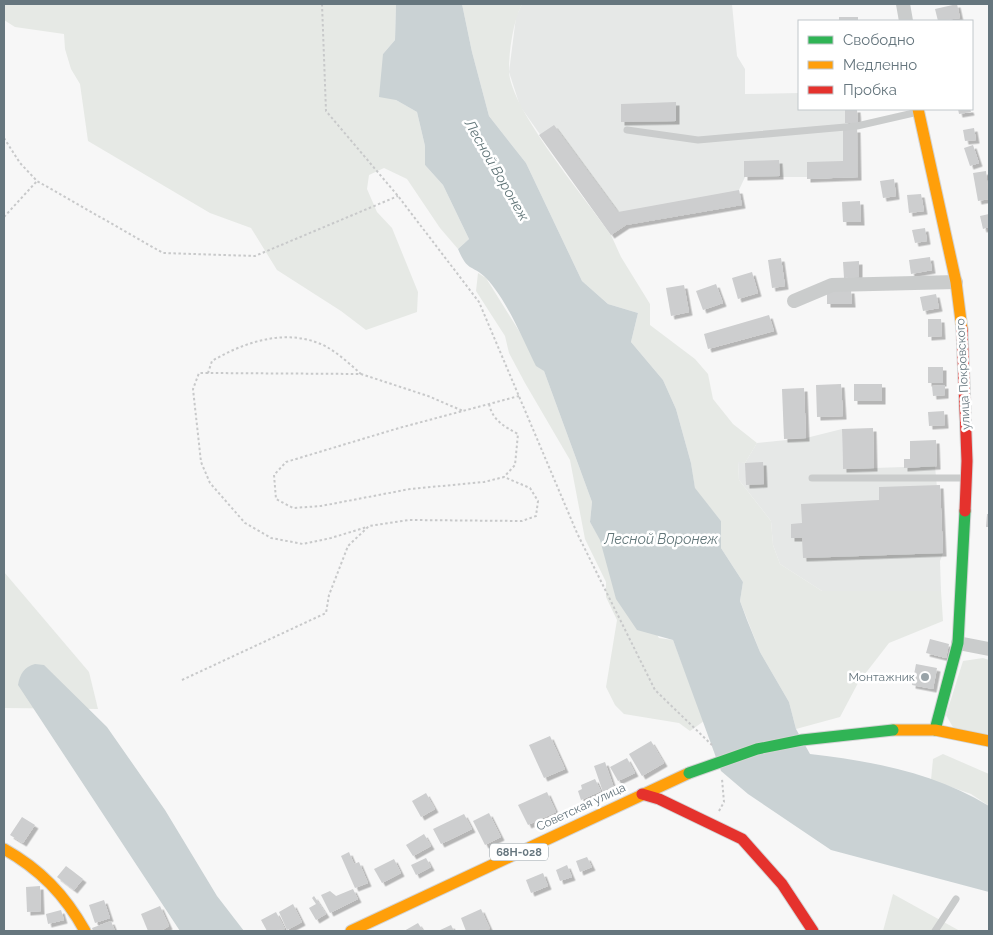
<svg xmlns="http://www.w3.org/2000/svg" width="993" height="935" font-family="Raleway,sans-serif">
<defs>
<filter id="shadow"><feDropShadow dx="3.5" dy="3.5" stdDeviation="0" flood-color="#0004"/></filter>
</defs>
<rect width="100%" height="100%" fill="#f7f7f7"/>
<g fill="#e6e8e7">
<path d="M522,4h210l5,52 8,13v25l54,-1v16h58l1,68h-113l-6,13 3,15 -116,20 -15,10 -91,-129 -11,-34 7,-55z"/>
<path d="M842,429l1,40 92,-3 8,87 -3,8 1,30h-119l-42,-27 -7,-19 -2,-24 -32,-41 -1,-19 7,2 12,-20 49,-5z"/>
</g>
<g fill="#e6e9e5">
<path d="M4,4h392l-1,36 -12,14 13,46 21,12 8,34v19l18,20 26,54 -11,10 -18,-21 -33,-49 -23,-11 -15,7 -2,14 10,23 15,16 26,64 -1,20 -51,18 -25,-19 -64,-41 -26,-42 -41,-15 -122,-72 -8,-57 -9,-15 -6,-20 -1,-15 -49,-7 -11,-7z"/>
<path d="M462,4h60c-9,18 -13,46 -13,67 1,38 78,129 102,164l10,22 29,47v21l45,34 13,15 5,25 20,25 24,19 -12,20 -7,-1 1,18 32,41 2,24 7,19 42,27h119l2,30 -54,22 -31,40 -18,34 -44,12 -7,-27 -29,-50 -20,-51 3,-19 -22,-34v-27l-26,-32 -4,-26 -15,-54 -13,-29 -32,-38 7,-29 -30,-9 -26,-23 -56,-118 -37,-47 -17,-64z"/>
<path d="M478,273l8,5 58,93 48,131 -2,20 69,116 14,2 31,81 -14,10 -11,-8 -55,-9 -9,-9 -9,-18 11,-67 -11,-23v-15l-21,-43 -15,-79 -45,-77 -16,-30 -4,-17 -29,-45z"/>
<path d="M4,572l85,100 9,37 -94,-1z"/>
<path d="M983,658l6,2v75l-35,-6 -8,-14 17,-54z"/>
<path d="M943,754l46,20v32l-18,-12 -40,-14 2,-21z"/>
<path d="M893,894l67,37h-77z"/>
</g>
<g fill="#cad2d4">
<path d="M396,4h66l10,48 17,64 37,47 56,118 26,23 30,9 -7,29 32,38 13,29 15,54 4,25 26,33v27l22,34 -3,19 7,19 13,32 29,50 7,27 14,25c62,7 125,19 179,52v86l-158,-42 -83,-56 -27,-23 -48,-131 -36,-10 -21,-31 -16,-59 -10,-18 2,-20 -48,-131 -8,-5c-13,-26 -29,-66 -50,-88 -14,-14 -18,-5 -28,-29l11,-10 -26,-54 -18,-20v-19l-8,-34 -21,-12 -17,-3 4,-43 12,-14z"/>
<path d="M35,664l9,1 63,62 58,83 52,86 27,35h-64l-162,-246c2,-11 6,-18 17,-21z"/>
</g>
<g fill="#cdcecf" filter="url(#shadow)">
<path d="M957,4l3,14 -22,3 -3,-12z"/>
<rect x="839" y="17" width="19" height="4"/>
<path d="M676,102v19l-55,1v-18z"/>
<path d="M845,109h12l1,14h-13z"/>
<path d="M958,109h12l1,3 -12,2z"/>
<path d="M554,125l64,87 121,-22 3,15 -116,20 -15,10 -72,-100z"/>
<path d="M974,128l2,12 -11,1 -2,-11z"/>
<path d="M843,129h14l1,48 -51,2v-17l36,-1z"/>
<path d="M973,145l6,18 -9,3 -6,-18z"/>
<path d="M779,160l1,16 -36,1v-16z"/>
<path d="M986,171l3,28 -11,2 -5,-28z"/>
<path d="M894,179l2,17 -13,2 -3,-17z"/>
<path d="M921,194l3,17 -15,2 -2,-18z"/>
<path d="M860,201l1,21h-18l-1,-20z"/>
<path d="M989,214v13l-6,2 -3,-13z"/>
<path d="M925,228l2,13 -12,2 -3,-13z"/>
<path d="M930,257l2,13 -21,4 -2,-14z"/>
<path d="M781,258l4,28 -13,2 -4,-28z"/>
<path d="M859,261v16l-15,1 -1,-16z"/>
<path d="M752,272l6,21 -20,6 -6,-21z"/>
<path d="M716,284l7,19 -20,7 -7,-19z"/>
<path d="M684,285l5,27 -18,4 -5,-28z"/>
<path d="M851,290l1,14h-25v-13z"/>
<path d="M936,294l3,14 -16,3 -3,-14z"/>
<path d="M769,315l5,16 -66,18 -4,-15z"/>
<path d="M928,319h13l1,17 -14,1z"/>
<rect x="928" y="367" width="15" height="16"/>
<path d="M841,384l2,32 -26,1 -1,-32z"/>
<rect x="854" y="384" width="28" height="17"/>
<path d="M945,385v10l-12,1 -1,-10z"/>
<path d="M804,388l2,50 -22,1 -2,-50z"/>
<path d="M944,411l1,14 -16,1 -1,-14z"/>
<path d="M873,428l1,40 -31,1 -1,-40z"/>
<path d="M936,440l1,26 -33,2v-9h6v-18z"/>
<path d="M763,462l1,22 -18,1 -1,-22z"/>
<path d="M940,485l3,68 -140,5 -1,-20h-11v-14l11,-1 -1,-19 78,-4v-13z"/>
<path d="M987,514h2v13h-3z"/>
<path d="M930,639l19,5 -3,14 -20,-5z"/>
<path d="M916,664l21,4 -4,21 -21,-4z"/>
<path d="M550,736l15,33 -21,9 -15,-33z"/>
<path d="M651,741l13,22 -22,13 -13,-22z"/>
<path d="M627,758l8,15 -17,8 -8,-14z"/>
<path d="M605,762l9,26 -11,4 -9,-26z"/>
<path d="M595,779l6,12 -20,9 -3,-9 4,-2 -1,-4z"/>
<path d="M547,792l9,20 -28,13 -10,-20z"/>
<path d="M426,793l9,16 -14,8 -9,-16z"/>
<path d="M489,813l12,24 -16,8 -12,-24z"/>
<path d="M464,814l8,15 -31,15 -8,-15z"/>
<path d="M22,817l13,8 -12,18 -13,-8z"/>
<path d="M424,834l7,12 -18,10 -7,-11z"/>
<path d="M349,852l5,12 5,-2 9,21 -13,5 -14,-32z"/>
<path d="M587,857l5,10 -12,5 -4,-11z"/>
<path d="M426,858l5,9 -15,8 -5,-10z"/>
<path d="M394,859l7,14 -19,10 -8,-14z"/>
<path d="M567,865l5,12 -12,4 -4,-11z"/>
<path d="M66,866l17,13 -9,11 -17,-13z"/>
<path d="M543,873l5,13 -17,7 -5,-13z"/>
<path d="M40,886l1,25 -14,1 -1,-25z"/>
<path d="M353,889l5,10 -28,14 -9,-18 9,-4 6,5z"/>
<path d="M314,896l12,18 -10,6 -7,-12 7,-4 -4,-6z"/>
<path d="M104,900l6,18 -15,5 -6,-18z"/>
<path d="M293,904l9,18 -15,8 -8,-18z"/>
<path d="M160,906l9,20 -8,5h-13l-7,-17z"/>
<path d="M481,909l9,20 -24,2 -5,-13z"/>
<path d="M61,910l3,10 -16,4 -2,-10z"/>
<path d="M276,912l9,17 -18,2 -6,-11z"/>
<path d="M111,921l4,10h-22l-1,-3z"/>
<path d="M418,923l5,8h-19z"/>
<path d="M451,925l3,6h-16z"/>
</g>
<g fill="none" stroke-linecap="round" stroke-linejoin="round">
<defs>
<path id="fast" d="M935,730l23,-87 7,-132"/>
<g id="slow">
<path d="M918,109l38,173 6,47"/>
<path d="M893,730h42l54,11"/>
<path d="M4,849c36,20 61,46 81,82"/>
<path d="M351,931l338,-158"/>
</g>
<g id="jam">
<path d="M962,329l5,132 -2,50"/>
<path d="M642,794l17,5 83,40 40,45 31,47"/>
</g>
</defs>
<use href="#fast" stroke="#d3d4d5" stroke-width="13"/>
<use href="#slow" stroke="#d3d4d5" stroke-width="13"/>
<use href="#jam" stroke="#d3d4d5" stroke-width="13"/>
<g stroke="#c8c9ca" stroke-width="2" stroke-dasharray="2.5 2.5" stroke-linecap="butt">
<path d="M322,4l4,107 72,85 81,106 98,231 78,157 58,56"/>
<path d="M4,138l16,25 17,18 126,72 92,3 143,-60"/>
<path d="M4,217l33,-36"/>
<path d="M208,373h-9l-6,16 8,73 9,21 35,40 26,15 32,6 28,-6 36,-11"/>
<path d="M361,374c-10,-9 -22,-20 -34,-27 -38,-20 -81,-6 -115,14l-4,12 153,1 67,22 35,15"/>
<path d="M489,404c4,17 15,22 29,30l-3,31 -11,12"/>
<path d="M182,680l144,-67 3,-18 19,-49 21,-20 40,-6 113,1 14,-5 2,-15 -8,-13 -26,-11 -20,5 -74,7 -89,17 -28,2 -17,-9 -2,-24 12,-13 113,-34 120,-32"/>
<path d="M719,811l5,-9 -2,-23"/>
</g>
<g stroke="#cacccc" stroke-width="7">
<path d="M627,130l71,10 159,-14 61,-14"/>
<path d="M812,478h154"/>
<path d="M935,931l21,-32"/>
</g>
<g stroke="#cacccc" stroke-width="14">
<path d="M903,4l3,17"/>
<path d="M794,301l38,-16 124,-3"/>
<path d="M958,643l31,6"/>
</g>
<use href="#fast" stroke="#30b455" stroke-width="11"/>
<use href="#slow" stroke="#ff9f0a" stroke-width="11"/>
<use href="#jam" stroke="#e5322d" stroke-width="11"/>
<defs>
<path id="fast-bridge" d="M689,773l68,-24 45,-9 91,-10"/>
</defs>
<use href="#fast-bridge" stroke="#d3d3d4" stroke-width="13" stroke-linecap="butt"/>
<use href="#fast-bridge" stroke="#30b455" stroke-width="11"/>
</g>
<circle fill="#99a3a8" stroke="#fff" stroke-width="2" cx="925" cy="677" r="5"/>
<g text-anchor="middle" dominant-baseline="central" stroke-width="5" stroke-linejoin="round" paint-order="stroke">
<rect fill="#fff" stroke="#949fa5" stroke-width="1" x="490" y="843.5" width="58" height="17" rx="4"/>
<g font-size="11" font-weight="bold" fill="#66767e">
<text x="519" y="852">68Н-028</text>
</g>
<g font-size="12" fill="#66767e" stroke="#fff">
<text transform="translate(963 374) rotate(-93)">улица Покровского</text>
<text transform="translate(581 807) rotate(-25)">Советская улица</text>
</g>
<g font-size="12" fill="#66767e" stroke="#fff" text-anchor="end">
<text x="915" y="677">Монтажник</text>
</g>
<g font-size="14" font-style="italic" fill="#617578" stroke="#fff">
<text transform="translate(497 170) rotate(60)">Лесной Воронеж</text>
<text x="661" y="539">Лесной Воронеж</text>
</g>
</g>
<rect width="993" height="935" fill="none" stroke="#66767e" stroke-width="10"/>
<rect x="798" y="20" width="175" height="90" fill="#ffffff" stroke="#c2c8cb"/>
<rect x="808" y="36" width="25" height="8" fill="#30b455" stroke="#c2c8cb"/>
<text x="843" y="45" font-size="15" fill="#66767e">Свободно</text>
<rect x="808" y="61" width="25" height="8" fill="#ff9f0a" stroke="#c2c8cb"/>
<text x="843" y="70" font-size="15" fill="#66767e">Медленно</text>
<rect x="808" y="86" width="25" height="8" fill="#e5322d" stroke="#c2c8cb"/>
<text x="843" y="95" font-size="15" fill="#66767e">Пробка</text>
</svg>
